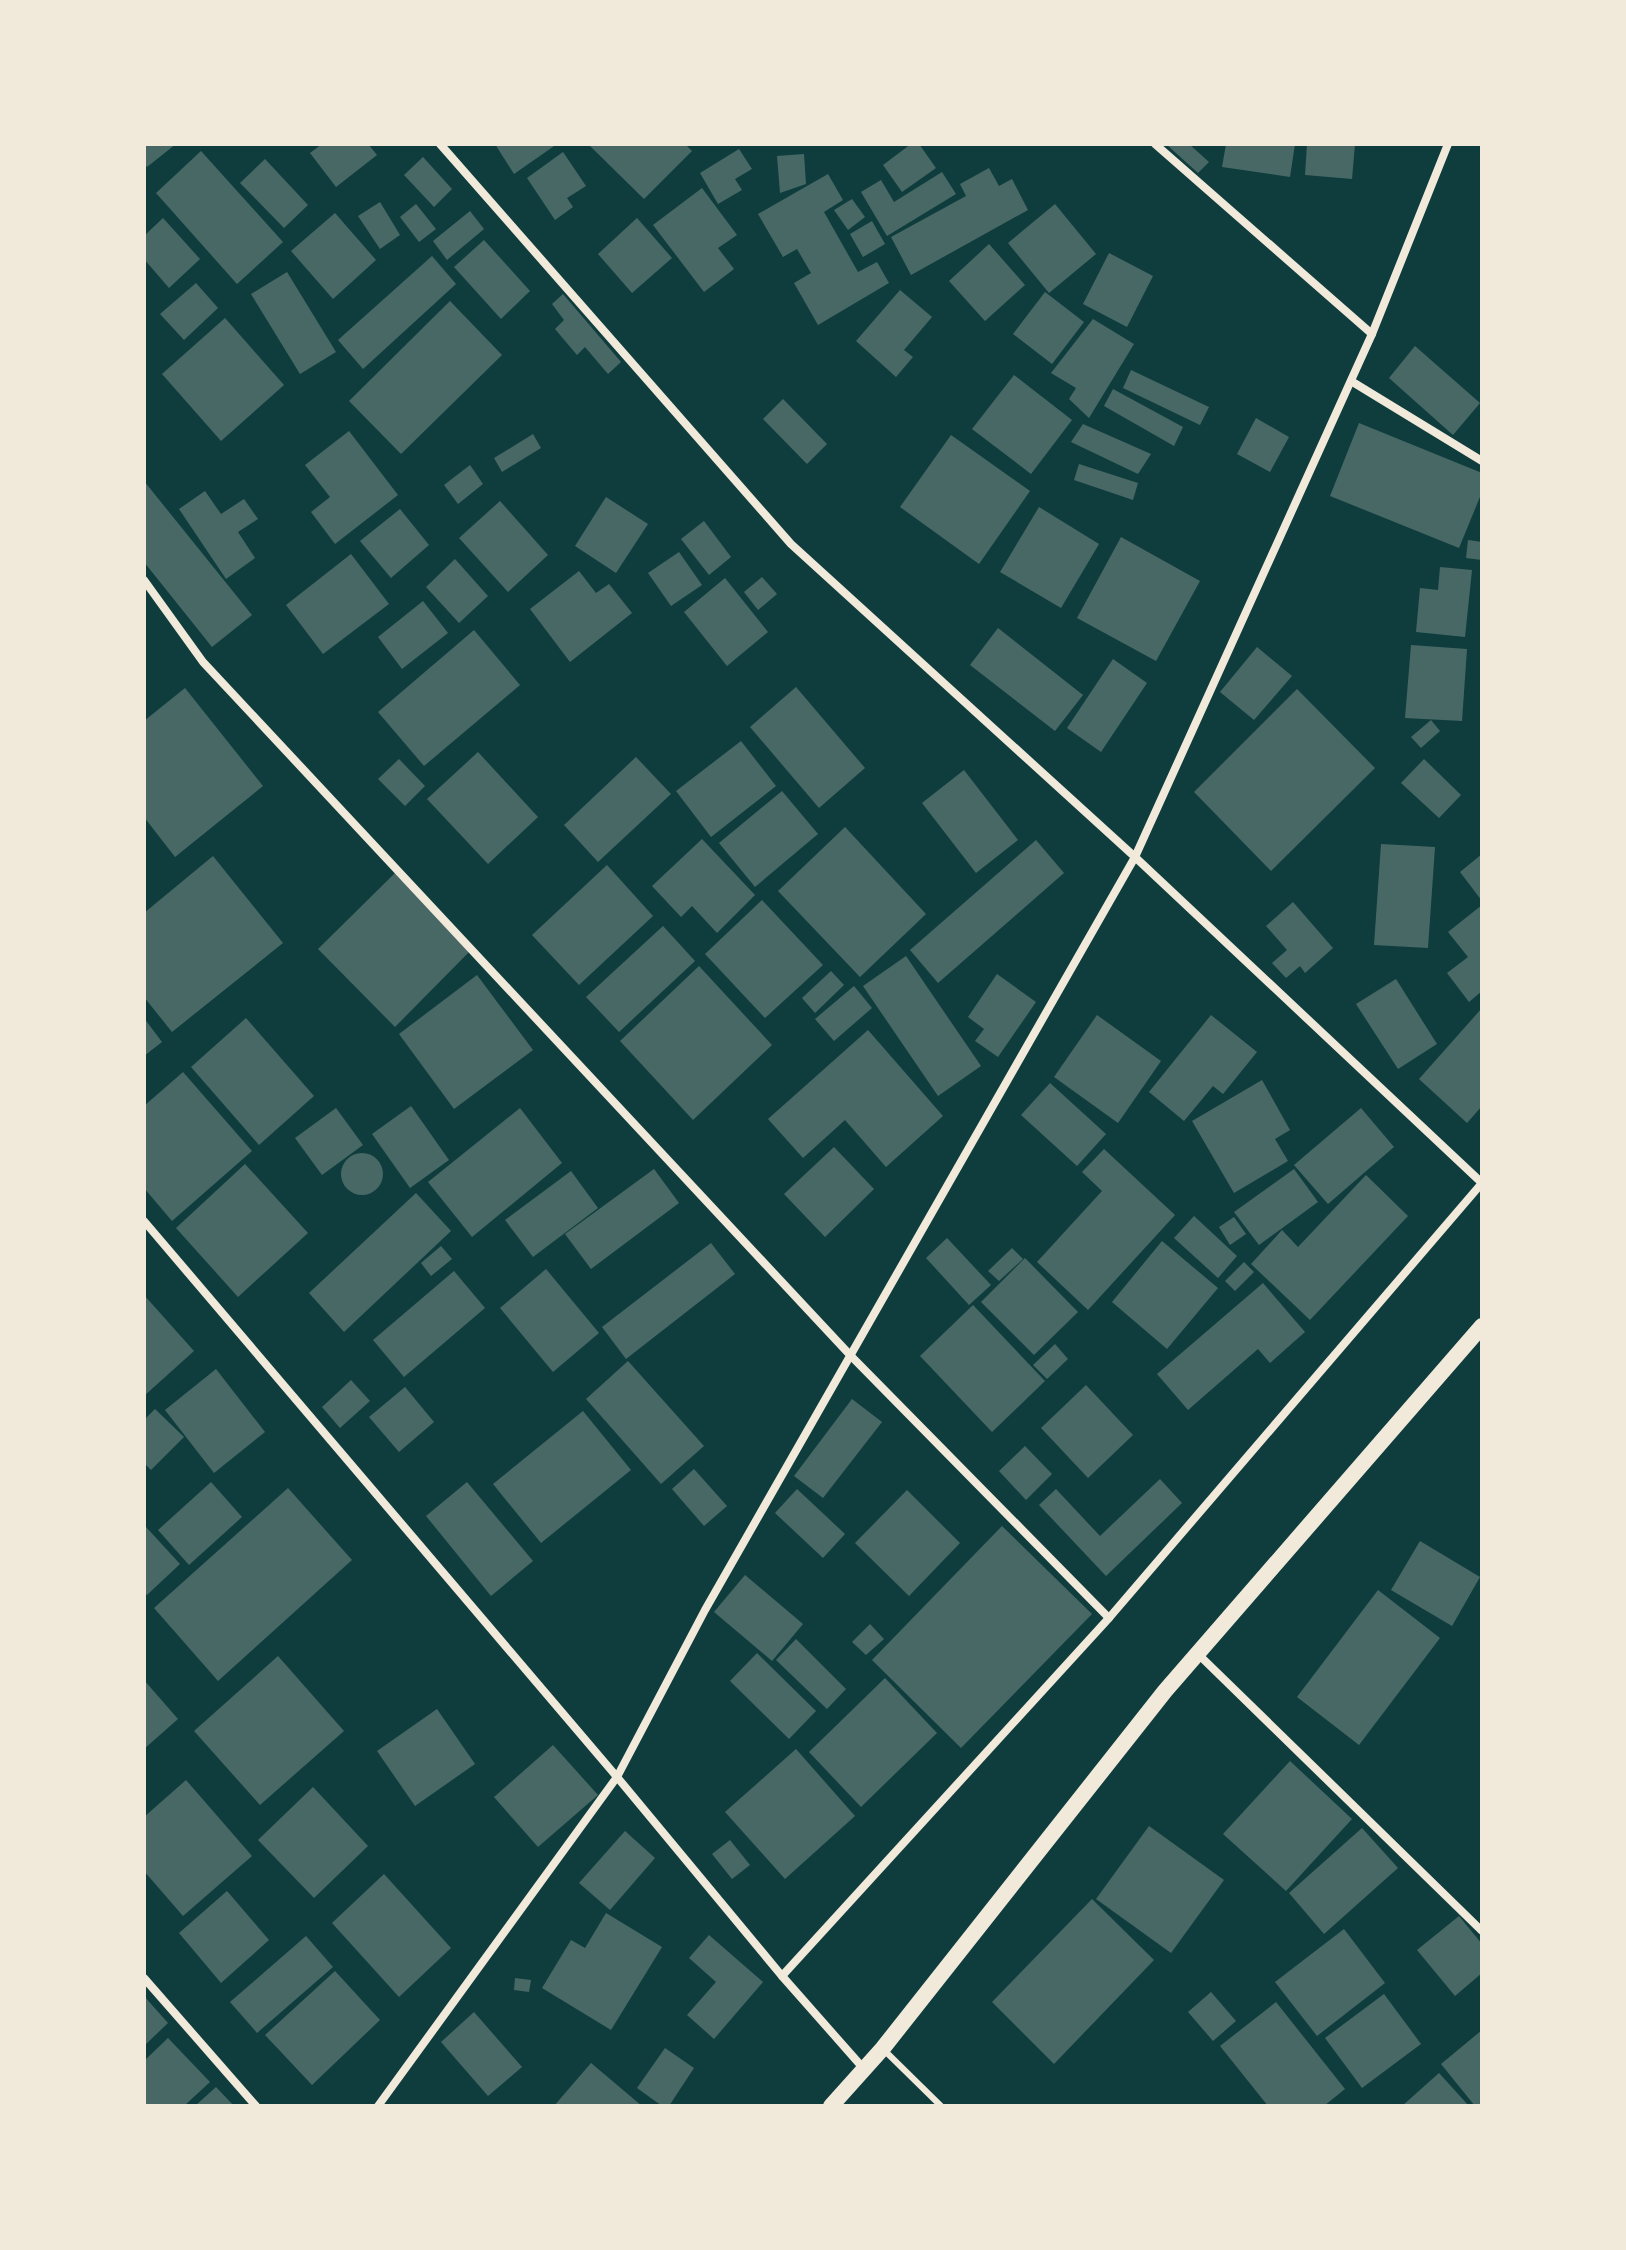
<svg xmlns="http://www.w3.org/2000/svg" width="1626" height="2250" font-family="Poppins,sans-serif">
<rect width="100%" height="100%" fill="#0f3d3e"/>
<g fill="#486865">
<path d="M144,144h32l-29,23 -3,-4z"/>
<path d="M322,144h46l9,11 -41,32 -26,-34z"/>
<path d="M495,144h62l-43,30z"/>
<path d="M588,144h97l7,7 -48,48z"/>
<path d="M911,144h8l17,24 -34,24 -19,-27z"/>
<path d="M1166,144h23l20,18 -11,11z"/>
<path d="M1226,144h69l-5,33 -68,-10z"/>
<path d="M1307,144h48l-3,35 -47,-4z"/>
<path d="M739,149l13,20 -17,10 7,11 -24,14 -18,-31z"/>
<path d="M201,151l82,91 -46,42 -81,-91z"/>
<path d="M563,152l23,34 -19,12 6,9 -18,13 -28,-42z"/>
<path d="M804,154l2,30 -26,9 -3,-37z"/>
<path d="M423,157l29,32 -18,18 -30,-32z"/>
<path d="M265,159l43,46 -24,23 -44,-45z"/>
<path d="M989,168l10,18 13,-7 16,31 -117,65 -20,-38 75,-41 -6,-12z"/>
<path d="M942,172l14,22 -69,42 -26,-44 20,-12 13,22z"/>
<path d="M828,174l15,26 -19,12 34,60 19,-10 12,21 -71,42 -24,-42 17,-10 -14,-24 -14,8 -25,-43z"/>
<path d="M702,188l35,47 -19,13 16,21 -30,23 -51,-67z"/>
<path d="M852,199l13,18 -17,13 -14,-20z"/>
<path d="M380,202l20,33 -20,14 -22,-33z"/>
<path d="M416,204l20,25 -17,13 -19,-25z"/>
<path d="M1055,204l41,50 -47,39 -41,-50z"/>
<path d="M470,211l14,18 -37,31 -14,-19z"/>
<path d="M335,213l41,47 -43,39 -42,-48z"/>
<path d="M163,218l37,41 -31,29 -25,-29v-23z"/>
<path d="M637,218l35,40 -40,35 -34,-39z"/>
<path d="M872,221l13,23 -22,13 -13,-23z"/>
<path d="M484,240l46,51 -29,28 -47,-52z"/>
<path d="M989,244l36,41 -40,36 -36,-40z"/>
<path d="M1109,253l44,23 -26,51 -44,-23z"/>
<path d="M432,256l24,28 -93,85 -25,-29z"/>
<path d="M287,272l49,80 -36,22 -49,-80z"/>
<path d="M196,283l22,25 -34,32 -24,-26z"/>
<path d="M900,290l32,27 -28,33 9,7 -17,20 -40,-36z"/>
<path d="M1045,292l39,30 -32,42 -39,-30z"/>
<path d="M563,294l58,68 -13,12 -23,-27 -8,8 -22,-26 9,-9 -12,-16z"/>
<path d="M450,301l52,54 -101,99 -52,-53z"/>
<path d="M225,318l59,67 -63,56 -59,-67z"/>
<path d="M1093,319l41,25 -45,74 -20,-19 7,-11 -25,-15z"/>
<path d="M1415,346l65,57 -27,32 -64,-57z"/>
<path d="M1131,370l78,37 -9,18 -77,-37z"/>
<path d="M1014,375l58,45 -41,54 -59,-45z"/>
<path d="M1113,389l70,38 -9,19 -70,-40z"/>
<path d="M783,399l44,45 -20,20 -44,-45z"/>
<path d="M1256,418l33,19 -19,35 -33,-18z"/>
<path d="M1359,423l123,50v19l-23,56 -129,-52z"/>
<path d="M1083,424l68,30 -13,20 -67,-32z"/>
<path d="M349,431l49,64 -63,49 -24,-32 19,-15 -25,-32z"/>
<path d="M533,434l8,14 -39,24 -8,-14z"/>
<path d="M951,435l79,56 -51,73 -79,-57z"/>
<path d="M1079,464l59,19 -5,17 -59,-20z"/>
<path d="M470,465l13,19 -25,20 -14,-19z"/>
<path d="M144,481l108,134 -40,32 -68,-85z"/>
<path d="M205,491l16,23 23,-15 14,20 -20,13 17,26 -29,21 -47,-70z"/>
<path d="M606,497l42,27 -32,49 -41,-27z"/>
<path d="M500,501l48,54 -40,37 -49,-54z"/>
<path d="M1039,507l60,37 -38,64 -61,-36z"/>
<path d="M400,509l29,36 -38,33 -31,-37z"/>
<path d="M704,521l27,36 -22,18 -28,-36z"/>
<path d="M1121,537l79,44 -44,80 -79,-43z"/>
<path d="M1468,540l14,2v18l-16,-2z"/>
<path d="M679,552l23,33 -31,21 -23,-33z"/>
<path d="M351,554l38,50 -66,50 -37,-49z"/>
<path d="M455,559l33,37 -29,27 -33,-36z"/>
<path d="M1440,567l32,3 -7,67 -49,-5 4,-44 18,2z"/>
<path d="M579,571l17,22 13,-9 23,29 -62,49 -40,-53z"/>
<path d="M762,577l15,17 -19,16 -14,-18z"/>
<path d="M725,578l43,54 -41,34 -43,-54z"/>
<path d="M423,601l25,32 -46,36 -24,-32z"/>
<path d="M998,628l85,67 -28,36 -85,-66z"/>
<path d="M474,630l46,55 -96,81 -46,-54z"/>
<path d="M1411,645l56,4 -5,72 -57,-3z"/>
<path d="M1257,647l35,29 -38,44 -34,-28z"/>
<path d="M1113,659l34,24 -46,69 -34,-24z"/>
<path d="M796,687l69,81 -46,40 -69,-81z"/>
<path d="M185,688l78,98 -88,71 -31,-40v-96z"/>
<path d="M1297,689l78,79 -104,103 -77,-79z"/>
<path d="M1431,720l9,11 -19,17 -10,-11z"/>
<path d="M741,741l35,45 -65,51 -35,-46z"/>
<path d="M478,752l60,65 -50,47 -61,-65z"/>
<path d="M636,757l35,37 -73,68 -34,-37z"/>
<path d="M399,759l26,27 -20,20 -27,-27z"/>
<path d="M1424,759l37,36 -22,23 -38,-35z"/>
<path d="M964,770l54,70 -42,33 -54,-70z"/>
<path d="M782,791l36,43 -63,53 -36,-44z"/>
<path d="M845,827l81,87 -66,63 -82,-86z"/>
<path d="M702,839l53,56 -38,38 -25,-27 -11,11 -29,-31z"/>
<path d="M1036,840l28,33 -126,110 -28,-33z"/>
<path d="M1381,844l54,3 -7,101 -54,-3z"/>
<path d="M1482,854v47l-22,-29z"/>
<path d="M213,856l70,87 -111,89 -28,-35v-84z"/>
<path d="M607,865l46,51 -74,69 -47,-50z"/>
<path d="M395,873l76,77 -76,77 -77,-78z"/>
<path d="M762,900l61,65 -58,53 -60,-64z"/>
<path d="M1293,902l40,46 -28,25 -5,-7 -14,12 -14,-15 15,-13 -21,-24z"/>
<path d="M1482,905v86l-13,11 -22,-29 21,-16 -20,-25z"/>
<path d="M663,926l32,35 -76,71 -33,-35z"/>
<path d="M906,956l75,110 -43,30 -75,-110z"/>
<path d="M699,966l73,79 -79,75 -73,-79z"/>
<path d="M831,971l13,14 -29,28 -13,-15z"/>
<path d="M997,974l39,28 -38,55 -23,-16 9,-12 -16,-12z"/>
<path d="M477,975l56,75 -79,59 -55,-75z"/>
<path d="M1396,979l41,65 -39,25 -42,-65z"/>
<path d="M854,986l18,22 -38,33 -19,-22z"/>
<path d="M1482,1008v98l-15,17 -48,-44z"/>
<path d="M1097,1015l64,46 -43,62 -64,-46z"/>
<path d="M1211,1015l46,37 -34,42 -10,-8 -29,35 -35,-29z"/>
<path d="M144,1018l18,24 -18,14z"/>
<path d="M246,1018l68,78 -55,49 -68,-78z"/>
<path d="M868,1030l75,86 -57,51 -41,-47 -42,38 -35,-39z"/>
<path d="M183,1072l69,79 -80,70 -28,-33v-82z"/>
<path d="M1262,1080l28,50 -15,9 13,22 -54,32 -42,-72z"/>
<path d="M1050,1083l56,51 -29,32 -56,-51z"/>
<path d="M411,1106l38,54 -39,28 -38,-54z"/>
<path d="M336,1108l27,37 -41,30 -27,-37z"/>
<path d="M520,1108l42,55 -90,74 -44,-55z"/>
<path d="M1361,1108l33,39 -66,57 -34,-39z"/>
<path d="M834,1147l40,42 -49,48 -41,-43z"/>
<path d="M1104,1149l71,66 -87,95 -51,-48 65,-71 -20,-19z"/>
<circle cx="362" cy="1174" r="21"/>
<path d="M245,1164l63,69 -70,64 -62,-69z"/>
<path d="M654,1169l25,34 -88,66 -26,-35z"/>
<path d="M1294,1169l24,33 -59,43 -25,-33z"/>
<path d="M571,1171l27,37 -65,49 -28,-37z"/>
<path d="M1366,1175l42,41 -98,104 -59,-56 31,-34 16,17z"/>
<path d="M416,1193l35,38 -107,101 -35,-39z"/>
<path d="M1194,1216l43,40 -19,22 -44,-40z"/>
<path d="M1234,1217l12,17 -16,11 -11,-18z"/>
<path d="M947,1238l44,47 -22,20 -43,-47z"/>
<path d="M1162,1241l56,47 -51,61 -55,-47z"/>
<path d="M711,1243l24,31 -109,85 -24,-32z"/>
<path d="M441,1246l11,13 -21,17 -10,-13z"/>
<path d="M1012,1248l11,11 -24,22 -11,-10z"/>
<path d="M1025,1258l53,54 -44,43 -53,-53z"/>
<path d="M1244,1262l10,10 -19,19 -10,-10z"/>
<path d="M546,1269l53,64 -46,39 -53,-64z"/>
<path d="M454,1271l31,37 -81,69 -31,-37z"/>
<path d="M1263,1283l42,49 -35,31 -12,-14 -70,61 -31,-36z"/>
<path d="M144,1295l50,56 -50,45z"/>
<path d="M973,1305l72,76 -53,51 -72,-76z"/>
<path d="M1055,1344l13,15 -21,20 -14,-14z"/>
<path d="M628,1361l76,85 -43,38 -75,-85z"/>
<path d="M216,1369l49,63 -51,41 -49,-63z"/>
<path d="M351,1380l19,21 -30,27 -18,-21z"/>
<path d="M1086,1385l47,50 -45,43 -47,-50z"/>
<path d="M405,1387l29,35 -35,30 -30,-35z"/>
<path d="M852,1399l30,23 -59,76 -29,-22z"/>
<path d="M155,1409l29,28 -33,33 -7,-7v-43z"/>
<path d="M583,1411l48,59 -90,73 -48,-59z"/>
<path d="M1025,1446l27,28 -26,26 -27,-29z"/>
<path d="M694,1469l33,37 -23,20 -32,-37z"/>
<path d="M1160,1479l22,24 -76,73 -67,-71 17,-16 44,47z"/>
<path d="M211,1482l31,35 -53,48 -31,-35z"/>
<path d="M467,1482l66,79 -42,35 -65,-80z"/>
<path d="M288,1488l64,72 -134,121 -64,-73z"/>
<path d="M797,1489l48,45 -22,24 -48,-45z"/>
<path d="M907,1490l53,53 -51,53 -54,-53z"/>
<path d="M1002,1526l90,88 -131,134 -89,-88z"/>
<path d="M146,1527l34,37 -33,31 -3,-3z"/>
<path d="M1420,1541l60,36 -28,49 -61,-36z"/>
<path d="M745,1575l58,49 -31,37 -58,-49z"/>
<path d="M1378,1590l62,48 -81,107 -62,-48z"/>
<path d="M870,1624l14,15 -18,16 -14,-13z"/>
<path d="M796,1639l50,50 -19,20 -51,-49z"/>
<path d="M757,1653l59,58 -27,28 -59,-58z"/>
<path d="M278,1656l66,75 -84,74 -66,-74z"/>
<path d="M885,1678l52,55 -76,74 -52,-55z"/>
<path d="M144,1680l34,39 -34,30z"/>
<path d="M437,1709l38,55 -60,42 -38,-55z"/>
<path d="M553,1745l45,50 -60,52 -44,-50z"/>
<path d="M796,1749l59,67 -70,63 -60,-67z"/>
<path d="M1290,1761l62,58 -66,72 -63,-57z"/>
<path d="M186,1780l66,76 -69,60 -39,-45v-54z"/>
<path d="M313,1787l55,59 -54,52 -56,-58z"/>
<path d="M1149,1826l75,54 -53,73 -75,-54z"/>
<path d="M1362,1828l36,40 -74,66 -35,-41z"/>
<path d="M625,1831l30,27 -45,52 -31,-27z"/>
<path d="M730,1840l20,25 -18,14 -20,-25z"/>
<path d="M384,1874l67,74 -52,49 -67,-74z"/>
<path d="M227,1891l42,49 -48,43 -42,-50z"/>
<path d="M1092,1899l62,61 -100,104 -62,-62z"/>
<path d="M606,1913l56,34 -51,83 -69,-42 29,-48 14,8z"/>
<path d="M1459,1916l23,28v29l-27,23 -38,-46z"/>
<path d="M1344,1929l41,54 -68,53 -42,-54z"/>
<path d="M709,1935l54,47 -49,57 -27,-24 29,-33 -27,-24z"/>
<path d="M306,1936l27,31 -76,66 -27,-31z"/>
<path d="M335,1971l45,49 -68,65 -47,-50z"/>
<path d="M515,1978l16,2 -2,12 -15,-2z"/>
<path d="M1211,1992l25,29 -23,20 -25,-29z"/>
<path d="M1384,1994l37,50 -59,44 -37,-50z"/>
<path d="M144,1996l24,27 -24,23z"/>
<path d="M1276,2002l69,87 -21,17h-56l-48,-60z"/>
<path d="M474,2012l48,55 -34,29 -47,-54z"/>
<path d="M1482,2030v76h-7l-34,-42z"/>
<path d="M168,2038l42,44 -26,24h-40v-45z"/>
<path d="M665,2048l29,20 -25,38h-7l-25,-18z"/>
<path d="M591,2063l51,43h-88z"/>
<path d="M1439,2073l30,33h-67z"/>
<path d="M216,2087l18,19h-39z"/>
</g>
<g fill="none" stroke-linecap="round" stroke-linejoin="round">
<path stroke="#f1e9da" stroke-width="6" d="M884,2050l57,56"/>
<g stroke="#f1e9da" stroke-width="8">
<path d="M440,144l351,400 344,313 347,326 -373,435 -327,358"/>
<path d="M1155,144l217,190"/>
<path d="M1351,381l131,80"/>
<path d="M144,580l59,82 648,694 258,262"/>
<path d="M144,1221l473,556 165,199 82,93"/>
<path d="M1198,1654l284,277"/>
<path d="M144,1978l112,128"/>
<path d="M378,2106l239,-329 88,-167 430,-753 237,-523 76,-190"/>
</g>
<path stroke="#f1e9da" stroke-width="16" d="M831,2106l52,-58 282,-357 317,-365"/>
</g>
<rect width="1626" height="2250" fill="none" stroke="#f1e9da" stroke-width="292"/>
</svg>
